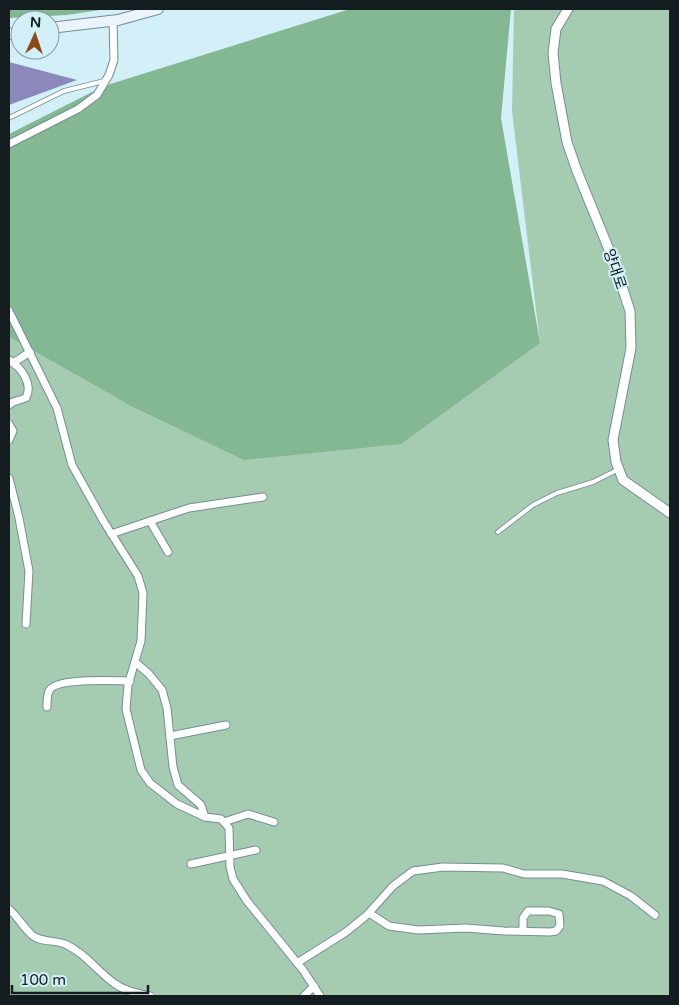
<svg xmlns="http://www.w3.org/2000/svg" width="679" height="1005" font-family="'Varela Round','Noto Sans KR',sans-serif">
<rect width="100%" height="100%" fill="#d3eff8"/>
<path fill="#a5ccb0" d="M514,9h156v987h-661v-659l120,68 411,-62 -28,-232z"/>
<g fill="#84b893">
<path d="M9,9h98l-40,6 -58,3z"/>
<path d="M350,9h161l-10,109 39,225 -139,101 -157,16 -115,-55 -120,-68v-203l95,-48z"/>
</g>
<path fill="#8b89bc" d="M9,62l68,18 -68,25z"/>
<g fill="none" stroke-linecap="round" stroke-linejoin="round">
<defs>
<g id="service">
<path d="M9,118l55,-27 40,-10"/>
<path d="M498,532l35,-27 24,-12 36,-11 26,-13"/>
</g>
<g id="minor">
<path d="M9,144l69,-35 19,-14 12,-20 5,-15 -1,-39"/>
<path d="M9,311l48,97 15,57 32,57 34,54 5,17 -2,48 -13,44 -2,24 15,61 9,13 27,21 28,13 16,2 8,9 1,39 3,12 14,22 56,69 17,26"/>
<path d="M9,360c13,8 24,24 17,38l-13,4 -4,3"/>
<path d="M13,363l17,-11"/>
<path d="M9,424l4,7 -4,9"/>
<path d="M9,478l10,40 10,53 -3,53"/>
<path d="M150,521l18,31"/>
<path d="M111,534l78,-26 74,-11"/>
<path d="M135,662l14,12 13,16 5,18 6,59 5,18 23,20 4,12"/>
<path d="M47,707c0,-5 0,-12 2,-16 6,-14 66,-10 81,-10"/>
<path d="M170,736l56,-11"/>
<path d="M224,822l24,-8 26,8"/>
<path d="M191,864l65,-14"/>
<path d="M9,909c9,8 14,18 23,26 7,7 23,5 33,9 20,9 32,27 49,39 10,8 23,10 36,13"/>
<path d="M369,913l20,13 29,4 48,-2 38,3 46,1 6,-1 4,-5 -1,-12 -10,-3h-21l-5,7v13"/>
<path d="M297,963l49,-31 21,-17 26,-29 20,-15 30,-4 60,1 21,6h38l41,7 28,15 24,19"/>
<path d="M304,996l10,-10"/>
</g>
<path id="tertiary" d="M568,9l-12,20 -3,24 3,30 11,59 10,29 37,91 16,49 1,37 -18,92 3,22 7,18 47,33"/>
<g id="secondary">
<path d="M50,28l68,-8 40,-11"/>
<path d="M9,34l11,-2"/>
</g>
</defs>
<use href="#service" stroke="#748e96" stroke-width="5.5"/>
<use href="#minor" stroke="#748e96" stroke-width="9"/>
<use href="#tertiary" stroke="#748e96" stroke-width="11"/>
<use href="#secondary" stroke="#748e96" stroke-width="12"/>
<use href="#service" stroke="#fff" stroke-width="4"/>
<use href="#minor" stroke="#fff" stroke-width="7"/>
<use href="#tertiary" stroke="#fff" stroke-width="9"/>
<use href="#secondary" stroke="#edf3fb" stroke-width="10"/>
</g>
<g text-anchor="middle" dominant-baseline="central" stroke-width="4" stroke-linejoin="round" paint-order="stroke">
<g font-size="15" fill="#131d20" stroke="#d3eff8">
<text transform="translate(615 269) rotate(71)">양대로</text>
</g>
</g>
<rect width="679" height="1005" fill="none" stroke="#131d20" stroke-width="20"/>
<g transform="translate(35 35) rotate(3)"><circle r="24" fill="#d3eff8" stroke="#869ba2"/>
<path d="M0-4L9 19L0 12L-9 19Z" fill="#8d4a19"/>
<text y="-8" font-size="14" font-weight="bold" text-anchor="middle" fill="#131d20">N</text>
</g>
<path d="M12 985v8h136v-8" fill="none" stroke="#131d20" stroke-width="2.5"/>
<text x="20" y="985" font-size="15" fill="#131d20" stroke="#d3eff8" stroke-width="4" paint-order="stroke">100 m</text>
</svg>
